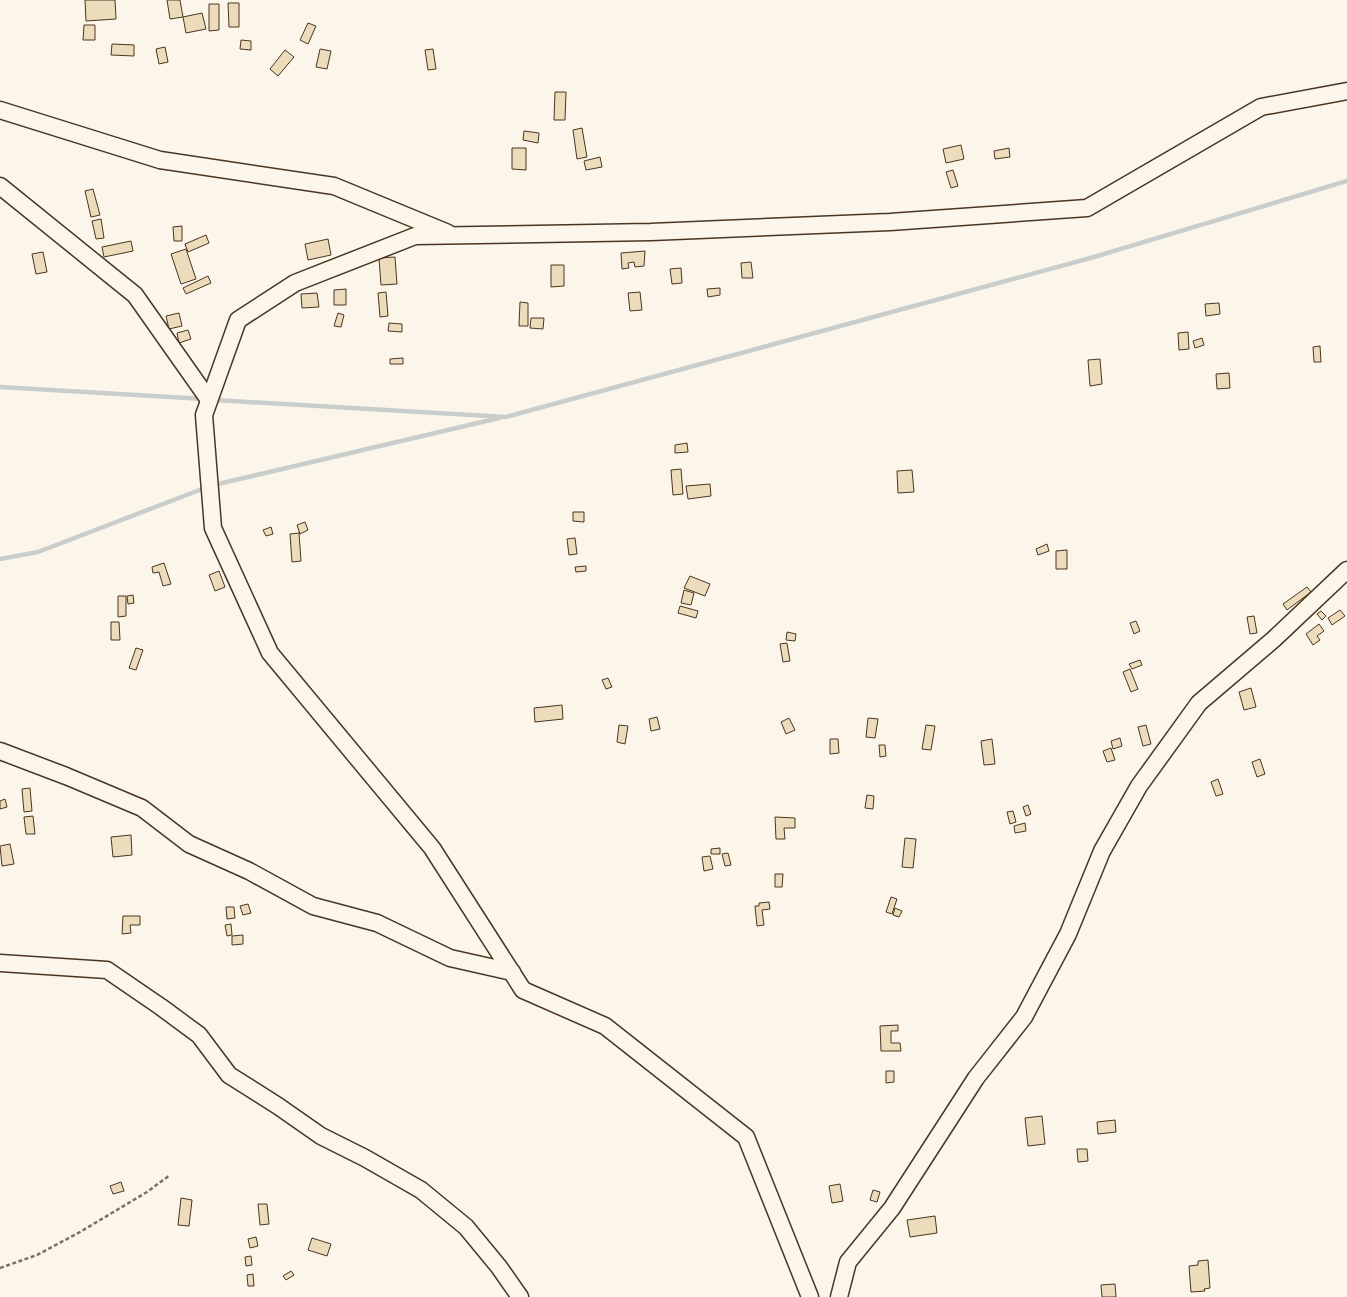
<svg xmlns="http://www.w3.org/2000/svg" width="1347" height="1297" font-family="'Roboto Serif',serif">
<rect width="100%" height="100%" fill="#fbf6e9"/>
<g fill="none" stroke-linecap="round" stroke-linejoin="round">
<g stroke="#c9cecd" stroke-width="4.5">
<path d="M0,387l204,12"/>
<path d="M214,400l292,17 588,-160 253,-76"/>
<path d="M0,559l38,-7 172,-66 289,-68"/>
</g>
</g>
<g fill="#ecdcbc" stroke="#4a3520">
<path d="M85,0h30l1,19 -30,2z"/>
<path d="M167,0h13l3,17 -13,2z"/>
<path d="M228,3h11v24h-10z"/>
<path d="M209,4h10v26l-10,1z"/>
<path d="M202,13l4,16 -20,4 -3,-16z"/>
<path d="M308,23l8,3 -8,18 -8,-4z"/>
<path d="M84,25h11v15h-12z"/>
<path d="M241,40l10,1v9l-11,-1z"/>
<path d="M112,44l22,1v11l-23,-1z"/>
<path d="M165,47l3,15 -9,2 -3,-15z"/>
<path d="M320,49l11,2 -4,18 -11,-2z"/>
<path d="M433,49l3,20 -8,1 -3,-20z"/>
<path d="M285,50l9,7 -16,19 -8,-7z"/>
<path d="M555,92h11l-1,28h-11z"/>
<path d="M582,128l5,29 -10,2 -4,-29z"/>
<path d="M524,131l15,2 -1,10 -15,-3z"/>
<path d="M961,145l3,14 -18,4 -3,-14z"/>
<path d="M512,148h14v22l-14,-1z"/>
<path d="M1009,148l1,9 -15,2 -1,-8z"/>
<path d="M600,157l2,10 -16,3 -2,-9z"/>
<path d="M953,170l5,16 -7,2 -5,-16z"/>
<path d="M93,189l7,26 -9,2 -6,-26z"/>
<path d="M101,219l3,19 -8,1 -4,-18z"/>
<path d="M182,226v15h-8l-1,-14z"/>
<path d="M206,235l3,8 -21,9 -3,-8z"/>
<path d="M328,239l3,16 -23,5 -3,-16z"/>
<path d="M131,241l2,10 -29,6 -2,-10z"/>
<path d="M186,249l10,30 -15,5 -10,-30z"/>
<path d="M645,251l-1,15 -9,1 -1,-5 -6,1 1,5 -7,1 -1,-16z"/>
<path d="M43,252l4,20 -11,2 -4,-20z"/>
<path d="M395,257l2,27 -16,1 -2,-27z"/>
<path d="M751,262l2,16h-11l-1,-15z"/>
<path d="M551,265h13v21l-13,1z"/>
<path d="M681,268l1,15 -10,1 -2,-15z"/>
<path d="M208,276l3,7 -25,11 -3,-6z"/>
<path d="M720,288v7l-12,2 -1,-8z"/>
<path d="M346,289v16h-12v-15z"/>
<path d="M386,292l2,24 -8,1 -2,-24z"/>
<path d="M640,292l2,18 -12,1 -2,-18z"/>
<path d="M317,293l2,14 -17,1 -1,-14z"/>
<path d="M520,302l8,1v23h-9z"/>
<path d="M1219,303l1,11 -14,2 -1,-12z"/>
<path d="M179,313l3,13 -13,3 -3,-13z"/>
<path d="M338,313l6,2 -3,12 -7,-1z"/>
<path d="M531,318h13l-1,11 -13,-1z"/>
<path d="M389,323l13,1v8l-14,-1z"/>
<path d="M188,330l3,9 -12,4 -2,-10z"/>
<path d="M1188,332l1,17 -10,1 -1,-17z"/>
<path d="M1202,338l2,7 -9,3 -2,-7z"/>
<path d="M1320,346l1,16h-7l-1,-15z"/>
<path d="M403,358v6h-13v-5z"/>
<path d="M1100,359l2,25 -12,2 -2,-26z"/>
<path d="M1229,373l1,15 -13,1 -1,-15z"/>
<path d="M687,443l1,9 -13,1v-8z"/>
<path d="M681,469l2,25 -10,1 -2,-25z"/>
<path d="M912,470l2,22 -16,1 -1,-22z"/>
<path d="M710,484l1,12 -23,3 -2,-13z"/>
<path d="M573,512h11v10l-11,-1z"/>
<path d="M305,522l3,8 -8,4 -3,-9z"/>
<path d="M271,527l2,7 -7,2 -3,-6z"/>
<path d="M299,533l2,28 -9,1 -2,-28z"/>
<path d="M575,538l2,16 -8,1 -2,-16z"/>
<path d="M1047,544l2,7 -11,4 -2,-6z"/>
<path d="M1067,550v19h-11v-18z"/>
<path d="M164,563l7,21 -8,2 -4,-14 -6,1 -1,-6z"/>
<path d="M586,566v5l-10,1 -1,-5z"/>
<path d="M219,571l6,16 -10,4 -6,-16z"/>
<path d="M690,576l20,8 -5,12 -21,-8z"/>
<path d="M1307,587l4,5 -24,18 -4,-6z"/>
<path d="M684,590l10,3 -3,12 -10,-2z"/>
<path d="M133,595l1,8 -6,1 -1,-8z"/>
<path d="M118,596h8v20l-8,1z"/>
<path d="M680,606l18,5 -2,7 -18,-5z"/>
<path d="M1340,610l5,6 -13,9 -4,-7z"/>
<path d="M1321,611l5,5 -4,4 -5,-6z"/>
<path d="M1254,616l3,17 -7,1 -3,-17z"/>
<path d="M1136,621l4,10 -6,3 -4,-11z"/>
<path d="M111,622h8l1,18h-9z"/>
<path d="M1319,624l5,7 -7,5 3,4 -7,5 -7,-11z"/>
<path d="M787,632l9,2 -1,7 -9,-1z"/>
<path d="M787,643l3,18 -7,1 -3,-18z"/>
<path d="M136,648l7,2 -7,20 -7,-2z"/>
<path d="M1140,660l2,5 -10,4 -3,-5z"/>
<path d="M1130,669l8,20 -7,3 -8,-20z"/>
<path d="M608,678l4,9 -6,2 -4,-9z"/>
<path d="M1251,688l5,19 -12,3 -5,-18z"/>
<path d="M562,705l1,14 -28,3 -1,-14z"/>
<path d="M657,717l3,12 -9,2 -2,-12z"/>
<path d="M789,718l6,12 -9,4 -5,-12z"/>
<path d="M868,718l10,1 -3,19 -9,-1z"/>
<path d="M619,725l9,1 -3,18 -8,-2z"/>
<path d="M926,725l9,1 -4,24 -9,-1z"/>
<path d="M1146,725l5,19 -8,2 -5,-19z"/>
<path d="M1120,738l2,8 -9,3 -2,-8z"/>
<path d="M830,739h8l1,14 -9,1z"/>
<path d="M992,739l3,25 -11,1 -3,-24z"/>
<path d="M879,745h6l1,11 -6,1z"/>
<path d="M1111,748l4,12 -8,2 -4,-11z"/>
<path d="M1260,759l5,15 -8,3 -5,-15z"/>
<path d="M1218,779l5,15 -7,2 -5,-14z"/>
<path d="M30,788l2,23 -8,1 -2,-23z"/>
<path d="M867,795l7,1 -1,13 -8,-1z"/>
<path d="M5,799l2,8 -7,2v-8z"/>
<path d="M1028,805l3,9 -5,2 -3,-9z"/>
<path d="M1013,811l3,11 -6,2 -3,-12z"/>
<path d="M33,816l2,18h-9l-2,-17z"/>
<path d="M775,817l20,1v10h-11l1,11h-9z"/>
<path d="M1025,823l1,8 -11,2 -1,-7z"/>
<path d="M131,835l1,20 -19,2 -2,-20z"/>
<path d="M905,838l11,1 -3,29 -11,-1z"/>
<path d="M10,844l4,20 -12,2 -2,-20z"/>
<path d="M720,848v6h-9v-5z"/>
<path d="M728,853l3,12 -6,1 -3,-12z"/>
<path d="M710,856l3,13 -9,2 -2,-14z"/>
<path d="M775,874h8l-1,13h-7z"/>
<path d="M891,897l6,2 -5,15 -6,-2z"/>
<path d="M769,902l1,7 -8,1 2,15 -7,1 -2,-20h4v-3z"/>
<path d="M248,904l3,9 -8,2 -3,-9z"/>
<path d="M226,907h8l1,11 -8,1z"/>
<path d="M895,908l7,3 -3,6 -6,-2z"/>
<path d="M123,916h17v9h-10l1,8 -9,1z"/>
<path d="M231,924l1,11 -5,1 -2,-11z"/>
<path d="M243,935v9l-11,1v-9z"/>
<path d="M898,1025v6h-7v12h9l1,8h-20l-1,-25z"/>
<path d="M886,1071h8v11l-8,1z"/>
<path d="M1042,1116l3,28 -17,2 -3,-28z"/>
<path d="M1115,1120l1,12 -18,2 -1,-12z"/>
<path d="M1077,1149h10l1,12 -10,1z"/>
<path d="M121,1182l3,9 -11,3 -3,-8z"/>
<path d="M840,1184l3,17 -11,2 -3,-17z"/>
<path d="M873,1190l7,2 -3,10 -7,-2z"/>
<path d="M181,1198l11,2 -3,26 -11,-1z"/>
<path d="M258,1204h9l2,20 -9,1z"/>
<path d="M935,1216l2,17 -27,4 -3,-17z"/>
<path d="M256,1237l2,9 -8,2 -2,-9z"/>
<path d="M312,1238l19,6 -4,12 -19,-6z"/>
<path d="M251,1256l1,9 -6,1 -1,-9z"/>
<path d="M1208,1260l2,28 -6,1 1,2 -14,1 -2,-26 9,-1v-4z"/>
<path d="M291,1271l3,4 -8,5 -3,-4z"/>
<path d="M253,1274l1,12h-6l-1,-11z"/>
<path d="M1115,1284l1,13h-14l-1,-12z"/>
</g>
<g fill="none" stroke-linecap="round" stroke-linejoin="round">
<defs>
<g id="minor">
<path d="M0,110l160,50 174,26 114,47"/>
<path d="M0,186l135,109 74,105"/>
<path d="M0,751l66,25 76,32 47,36 60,27 64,35 64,17 73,35 62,14"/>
<path d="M0,963l107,7 54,37 38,28 30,40 49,31 43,30 44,22 56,32 45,37 33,40 21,30"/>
<path d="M810,1297l-64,-160 -141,-111 -82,-36 -91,-142 -162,-195 -57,-125 -9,-113 34,-95 57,-37 120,-47 236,-4 239,-10 197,-14 174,-101 86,-16"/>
<path d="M839,1297l9,-35 44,-54 84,-130 48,-61 44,-83 34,-83 37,-65 60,-83 75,-64 73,-69"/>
</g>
</defs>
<use href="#minor" stroke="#4a3520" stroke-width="19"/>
<path stroke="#7f6f5c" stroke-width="2.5" stroke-dasharray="4 2.5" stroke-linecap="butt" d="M0,1268l37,-13 43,-23 67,-40 23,-17"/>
<use href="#minor" stroke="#fbf6e9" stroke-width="16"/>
</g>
</svg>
